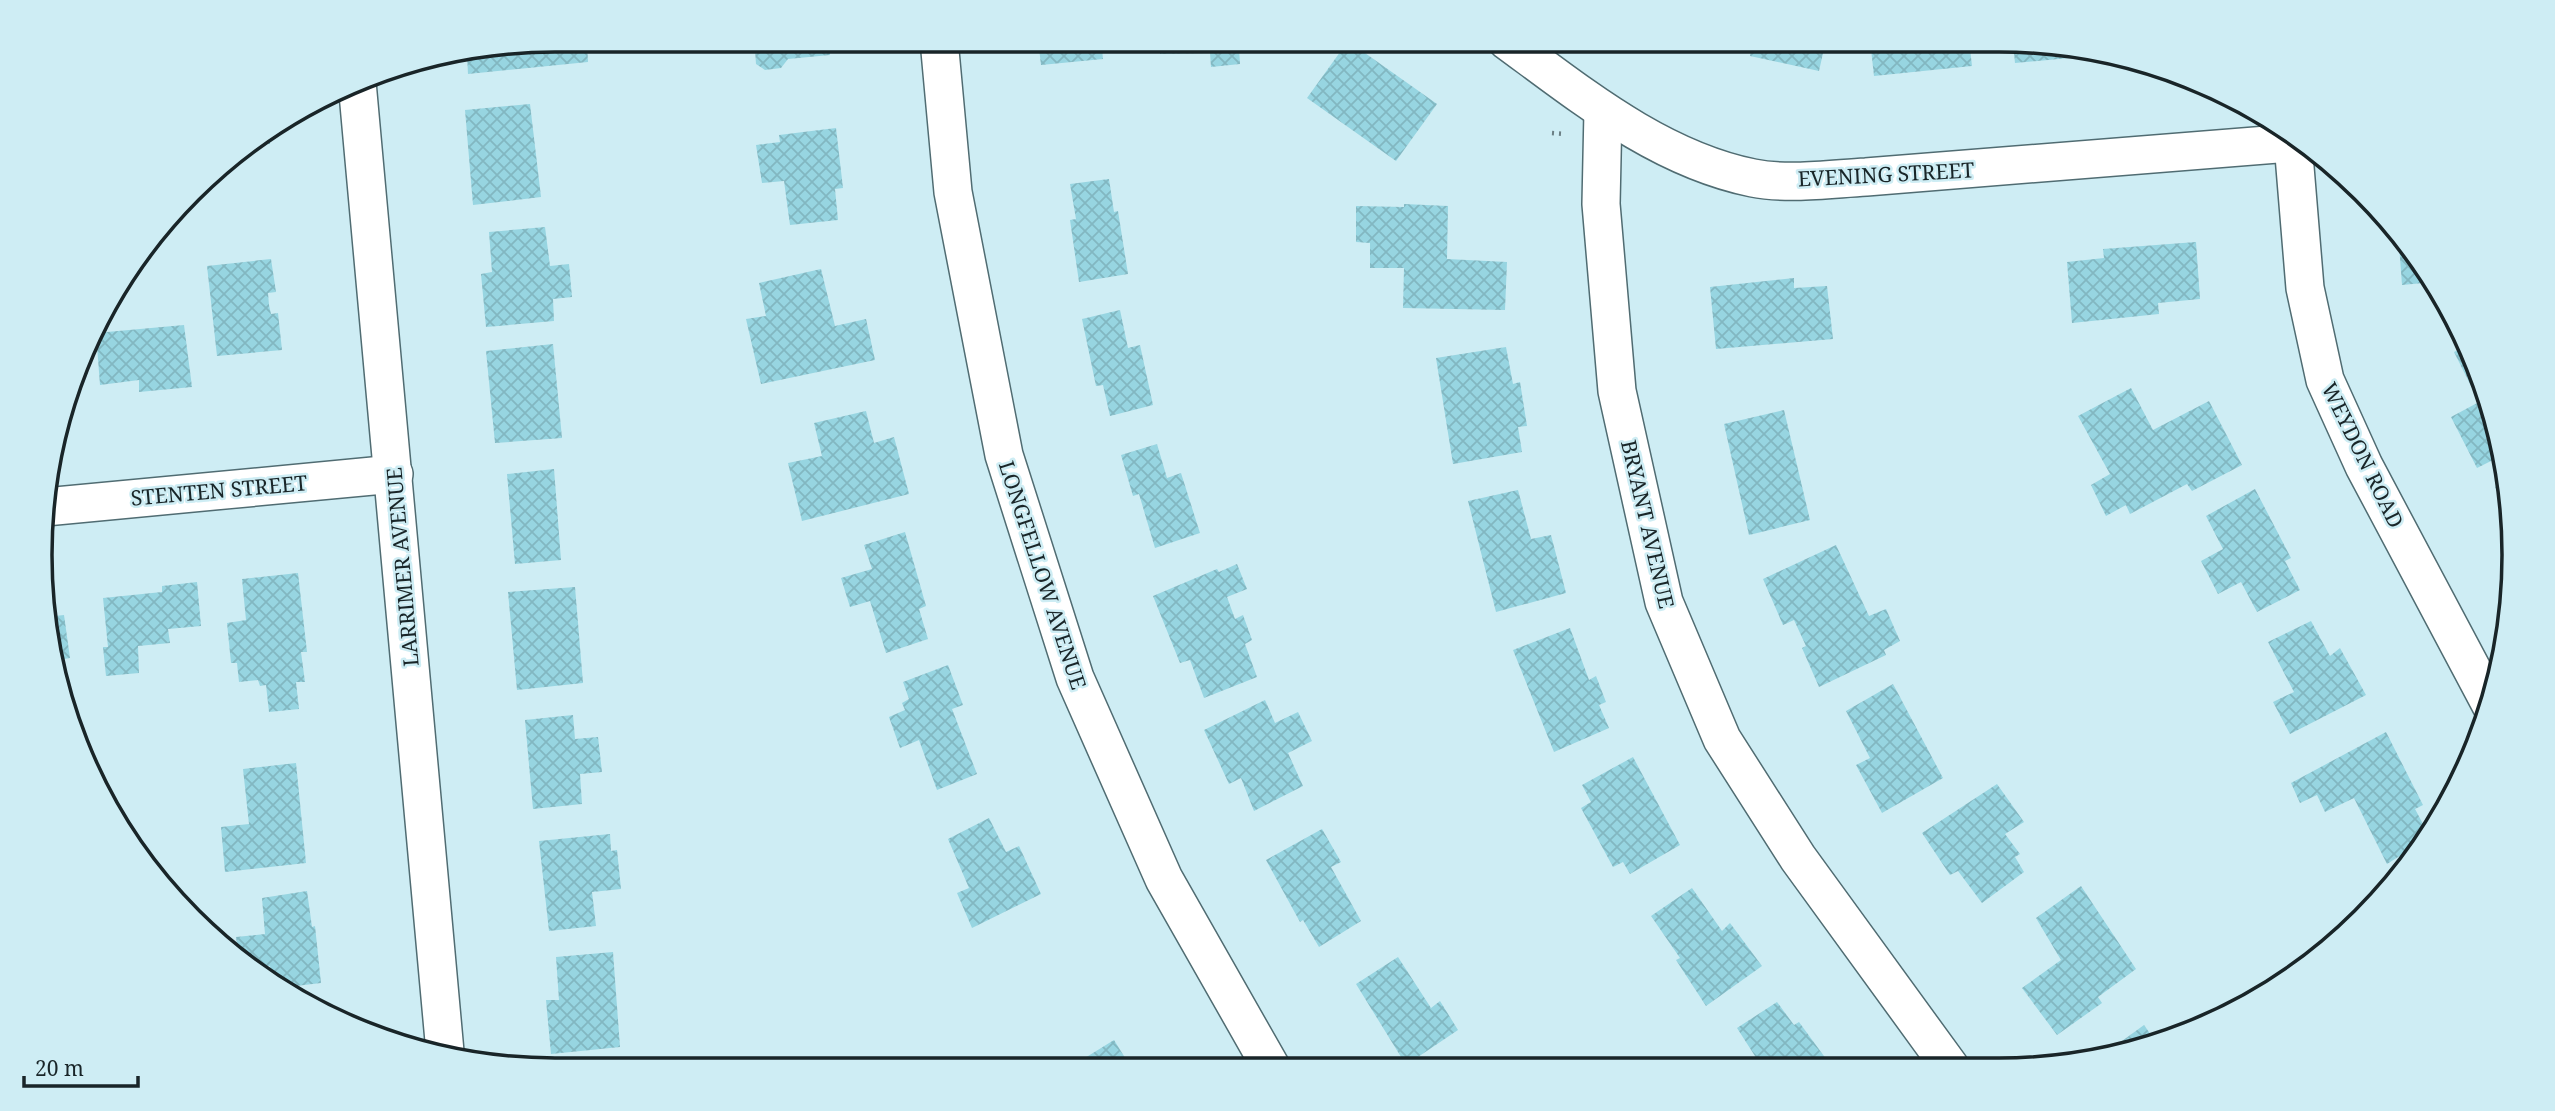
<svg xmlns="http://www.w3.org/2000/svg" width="2555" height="1111" font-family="'Noto Serif',serif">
<defs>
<pattern id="building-cross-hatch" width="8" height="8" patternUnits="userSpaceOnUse" patternTransform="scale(1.75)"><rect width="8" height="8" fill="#97d5e1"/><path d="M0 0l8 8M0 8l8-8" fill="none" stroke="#82b7c1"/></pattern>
</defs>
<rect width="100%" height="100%" fill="#ceedf4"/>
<g fill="url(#building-cross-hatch)">
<path d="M556,40h31l1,22 -120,12 -1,-19z"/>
<path d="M715,40h114l1,15 -42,4 -7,9 -16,2 -9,-6 -1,-14 -39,3z"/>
<path d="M1038,40h63l2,19 -62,6z"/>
<path d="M1160,40h91v7l-12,1 1,16 -29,3 -1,-14 -50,1z"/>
<path d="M1720,40h106l-7,31 -69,-15 1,-7 -32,-6z"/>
<path d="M1870,40h99l3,26 -98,10z"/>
<path d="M1348,41l89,63 -41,57 -89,-63z"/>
<path d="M2013,42l78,13v1l-76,7z"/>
<path d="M530,104l11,93 -68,8 -8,-95z"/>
<path d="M836,128l7,60 -8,1 3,31 -48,5 -6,-44 -22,2 -6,-38 24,-3 -1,-7z"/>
<path d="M269,130l1,14 -23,2z"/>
<path d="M1109,179l5,33 4,-1 10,63 -49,8 -9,-62 6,-1 -6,-35z"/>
<path d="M1404,204l44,2 -1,53 60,3 -2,48 -102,-2 1,-40h-34v-25l-14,-1v-36l48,1z"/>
<path d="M545,227l5,39 19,-2 3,33 -19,2 1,22 -68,6 -5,-53 11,-2 -3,-40z"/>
<path d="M2398,231l11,11 25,40 -32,3z"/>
<path d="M2196,242l4,57 -42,4 1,11 -87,9 -5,-61 37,-4 -1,-9z"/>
<path d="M271,259l5,33 -8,1 1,12 2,9 7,-1 4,37 -65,6 -10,-90z"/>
<path d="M821,269l14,57 31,-7 9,41 -114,24 -15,-65 20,-3 -7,-33z"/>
<path d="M1794,278v10l33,-2 6,53 -117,10 -6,-62z"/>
<path d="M1120,310l8,38 12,-3 13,60 -43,11 -7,-31 -7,1 -14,-67z"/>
<path d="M184,325l8,62 -53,5v-12l-39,5 -4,-52z"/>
<path d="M553,344l9,94 -67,5 -9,-92z"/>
<path d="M2468,345l29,78 6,32 -26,13 -26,-51 28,-15 -25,-50z"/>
<path d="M1506,347l7,37 7,-2 7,44 -9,1 4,25 -69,12 -17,-106z"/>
<path d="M2131,388l22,42 56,-29 33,64 -50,26 -5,-7 -57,30 -4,-9 -20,11 -15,-31 19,-11 -32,-58z"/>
<path d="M1784,410l26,110 -61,15 -25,-111z"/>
<path d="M866,411l8,32 20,-6 15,57 -107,27 -14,-58 34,-7 -8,-33z"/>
<path d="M1157,444l10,34 14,-5 19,60 -45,15 -16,-54 -6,2 -12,-41z"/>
<path d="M554,469l7,91 -46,4 -8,-90z"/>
<path d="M2507,481l6,38v1l-18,-33z"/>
<path d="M2255,489l36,69 -6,3 15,29 -43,22 -16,-30 -23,12 -17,-33 22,-12 -17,-33z"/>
<path d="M1518,490l13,49 20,-4 15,58 -70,19 -28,-111z"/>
<path d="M905,532l21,74 -7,3 9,30 -42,14 -16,-52 -20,6 -9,-29 31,-9 -8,-24z"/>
<path d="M1836,545l33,71 17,-7 14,32 -16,9 2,5 -67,32 -17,-39 4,-2 -12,-26 -11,5 -20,-46z"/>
<path d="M1237,564l10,25 -20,8 8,22 8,-4 9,25 -7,4 12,33 -53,21 -14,-38 -10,3 -27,-67 64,-27 2,3z"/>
<path d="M298,573l9,79h-6l4,30h-9l3,27 -30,3 -3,-27 -6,1 -2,-6 -19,2 -2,-19h-6l-4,-40 19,-3 -4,-41z"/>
<path d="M197,582l4,44 -33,3 2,14 -32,3 1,27 -33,3 -3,-29h5l-5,-49 59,-6v-6z"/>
<path d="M575,587l8,96 -66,7 -9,-98z"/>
<path d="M64,615l6,43 -18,3 -6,-44z"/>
<path d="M2311,621l19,35 10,-8 26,47 -76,39 -17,-32 21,-10 -26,-50z"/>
<path d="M1570,628l19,52 7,-4 10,26 -7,3 10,23 -55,24 -41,-102z"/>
<path d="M948,665l15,40 -11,4 25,65 -40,16 -18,-50 -19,8 -11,-31 16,-7 -3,-7 7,-4 -6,-17z"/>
<path d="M1893,684l50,94 -61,35 -26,-48 14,-7 -24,-47z"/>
<path d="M1265,700l10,23 23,-11 14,29 -24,12 15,33 -49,25 -13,-33 -12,6 -25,-54z"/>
<path d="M573,715l2,24 23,-2 4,35 -22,2 2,30 -49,5 -8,-89z"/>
<path d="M2386,732l37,73 -8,4 15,28 -43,27 -33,-66 -29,14 -8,-17 -17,8 -9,-20z"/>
<path d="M1633,757l47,88 -50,29 -7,-12 -10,5 -32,-59 10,-6 -9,-17z"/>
<path d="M296,763l10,100 -81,9 -4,-45 28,-3 -6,-55z"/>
<path d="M1997,784l27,38 -19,12 15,20 -5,3 9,15 -42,31 -24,-32 -8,4 -28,-42z"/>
<path d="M989,818l17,34 13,-6 22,48 -69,34 -15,-35 12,-5 -21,-49z"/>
<path d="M1322,829l19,33 -10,5 30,54 -42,26 -16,-27 -3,2 -34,-62z"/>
<path d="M610,834l1,17 6,-1 4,39 -29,3 4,34 -47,5 -10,-90z"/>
<path d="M2081,886l55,83 -38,28 4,6 -45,32 -35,-47 39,-28 -25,-42z"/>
<path d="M1692,888l30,43 8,-8 32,43 -56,40 -30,-46 4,-2 -29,-42z"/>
<path d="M307,891l5,36 3,-1 6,57 -42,5 -6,-4 -3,-18 -19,2 -12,-9 -3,-22 29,-3 -3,-36z"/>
<path d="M613,952l7,95 -69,7 -5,-54h13l-3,-43z"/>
<path d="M1398,957l33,51 9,-7 18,29 -52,35 -50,-81z"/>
<path d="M1777,1002l17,23 5,-3 33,45h-70l-25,-39z"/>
<path d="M2144,1025l12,17 -56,15z"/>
<path d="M1114,1040l18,29h-65z"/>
</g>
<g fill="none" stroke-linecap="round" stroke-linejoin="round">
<defs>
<g id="street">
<path d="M939,40l14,152 51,263 71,223 89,201 108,190"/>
<path d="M1506,40c75,55 153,119 247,138 36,7 77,1 113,-1l437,-35"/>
<path d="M357,82l88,970"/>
<path d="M1603,111l-2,93 16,187 47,211 58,137 76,119 152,209"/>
<path d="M2293,143l12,145 20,92 39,86 127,239"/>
<path d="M45,507l349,-33"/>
</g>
</defs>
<use href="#street" stroke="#506c72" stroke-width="40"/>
<g stroke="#6b7f84" stroke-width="4.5" stroke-dasharray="2 5" stroke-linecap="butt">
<path d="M1552,133l13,1"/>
<path d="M2340,169l1,4"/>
</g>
<use href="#street" stroke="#fff" stroke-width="37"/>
</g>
<g text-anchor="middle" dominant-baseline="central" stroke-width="5" stroke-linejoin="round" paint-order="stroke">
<g font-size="21" fill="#192528" stroke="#ceedf4">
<text transform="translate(1886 174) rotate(-3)">EVENING STREET</text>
<text transform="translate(2363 455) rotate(64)">WEYDON ROAD</text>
<text transform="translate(219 490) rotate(-5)">STENTEN STREET</text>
<text transform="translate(1648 524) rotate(77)">BRYANT AVENUE</text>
<text transform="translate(402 567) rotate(-95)">LARRIMER AVENUE</text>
<text transform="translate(1043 575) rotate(72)">LONGFELLOW AVENUE</text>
</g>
</g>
<path d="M0 0H2555V1111H0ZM555 52H1999A503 503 0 0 1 2502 555V555A503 503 0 0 1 1999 1058H555A503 503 0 0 1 52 555V555A503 503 0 0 1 555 52Z" fill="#ceedf4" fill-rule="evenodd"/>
<path fill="none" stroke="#192528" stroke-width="3.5" d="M555 52H1999A503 503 0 0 1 2502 555V555A503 503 0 0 1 1999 1058H555A503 503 0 0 1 52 555V555A503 503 0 0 1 555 52Z"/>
<path d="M24 1076v10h114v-10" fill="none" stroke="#192528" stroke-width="3.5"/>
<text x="35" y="1076" font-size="21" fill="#192528" stroke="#ceedf4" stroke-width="5" paint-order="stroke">20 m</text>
</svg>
